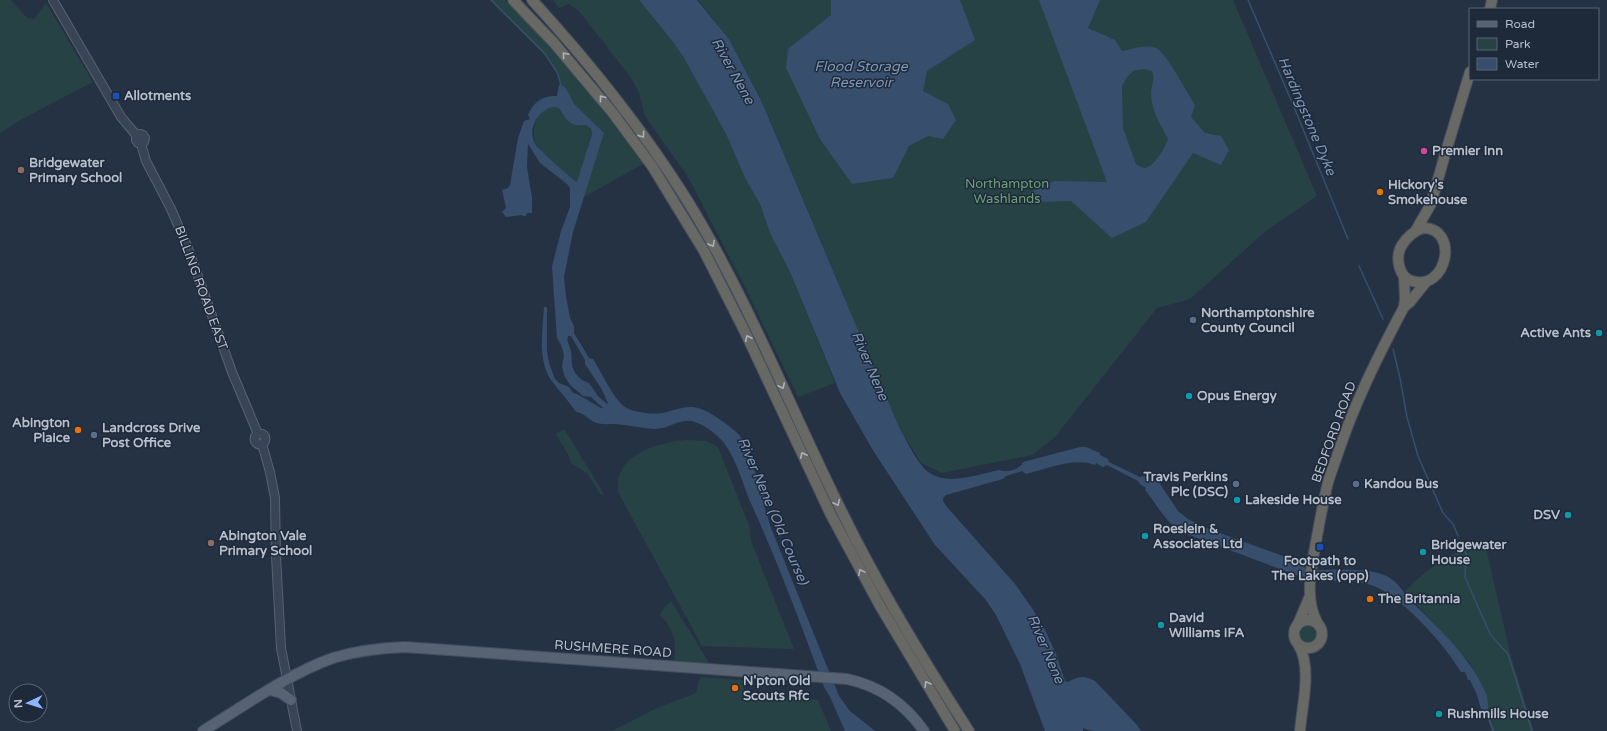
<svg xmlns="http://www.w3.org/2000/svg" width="1607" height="731" font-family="'Varela Round',sans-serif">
<rect width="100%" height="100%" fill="#253244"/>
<g fill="#274245">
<path d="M0,0h11l16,18 7,1 12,-16 47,79 -73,38 -20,13z"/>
<path d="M491,0h14l12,11 70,78 56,75 -59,33 14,-61 -17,-20 -19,-29 -5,-15 -12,-18z"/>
<path d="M553,0h86l34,42 11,16 42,76 19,44 15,26 10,28 20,40 45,111 -37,14 -53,-110 -57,-110 -43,-61 -6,-23 -7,-14 -53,-68 -10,-7 -10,4z"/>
<path d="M698,0h535l84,196 -50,34 -77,69 -33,9 -102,129 -23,18 -90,18 -21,-10 -22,-36 -138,-328 -32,-60z"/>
<path d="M554,107l5,1 4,8 25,10 4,7 -14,49 -4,-2c-18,-17 -51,-32 -37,-61 4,-8 9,-11 17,-12z"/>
<path d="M564,429l40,65 -3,1 -14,-22 -16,-10 -2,-7 -13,-22z"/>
<path d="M686,440l20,1 12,6 32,81 1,13 43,108 -92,-3 -84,-154c0,-6 -1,-13 2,-18 9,-24 44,-32 66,-34z"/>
<path d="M1484,539l26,114 24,78h-39l-7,-19 -1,-15 -17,-34 -65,-71c19,-23 51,-41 79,-53z"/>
<path d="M671,601l40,65 -37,-5c3,-19 0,-32 -14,-46l4,-7z"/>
<circle cx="1308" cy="634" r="11"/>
<path d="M700,677l43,3 1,14 74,6 13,31h-219l45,-23 39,-15z"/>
</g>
<g fill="#374e6c" fill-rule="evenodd">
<path d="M639,0h58l32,39 32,61 138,327c7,12 19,39 31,46 19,13 49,1 69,-3 7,3 21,0 24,-8l57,-15h6l14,6v2l8,4 1,3 31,15 4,-1 6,4 2,-4 6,5 20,30 10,8 13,7 90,33 9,4 6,6c25,3 54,-3 78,6 13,4 19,18 28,27 28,28 60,56 75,94 1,5 1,10 1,15 1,7 5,14 7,20h-3l-6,-17 -5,-5 -4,-14 -7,-15h-2l-3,-8h-4c-14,-25 -62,-79 -90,-87 -16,-5 -32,-5 -49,-3l-2,-2 -24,-5 -112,-42 -14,-10 -9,-11 -12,-17 -4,-5 1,-2 -6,-4 -2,-3 -31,-16 -4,2 -7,-4 -1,2c-21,-8 -48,4 -69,9l-4,-3 -16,5 -3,3 -57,16 -3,3v3l4,6 68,77 17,24 13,22 11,24 9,27 3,1c11,-6 16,-7 27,-1l42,44 4,6h-49l-9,-3v3h-38l-25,-67 -24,-49 -11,-16 -50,-54 -61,-93 -34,-59 -50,-121 -20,-39 -10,-29 -15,-26 -19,-44 -42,-76 -11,-16z"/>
<path d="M831,0h129l15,40 -48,31 -4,20 25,13 8,16 -13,19 -15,-3 -19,10 -16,32 -41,6 -32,-45 -34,-71 2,-19 43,-34z"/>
<path d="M1039,0h61l-12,28 27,12 7,11c11,-2 22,-7 34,-3 9,3 32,46 39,57l-4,12 14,16 16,3 8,14 -8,15 -28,-12 -47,69 -34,16 -41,-37 -28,1 -14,-9 25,-12 53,1zM1142,69l10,2c3,8 0,13 -1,21 0,18 9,32 17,47 -2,7 -15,30 -24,29 -2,0 -6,-3 -8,-4l-13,-36 -1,-42 5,-9 6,-6z"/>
<path d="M559,85l6,2 10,18 29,28 -31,99 -9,45 2,19 4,22 4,8v7l15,25 4,1c9,14 20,39 32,48 6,4 14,5 21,6 8,1 16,1 24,-2 15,-4 23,-7 38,1 9,5 30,19 35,28 8,15 10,35 21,47v19l7,22 68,168 11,15 25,20h-30l-15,-34 -6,-10c-23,-63 -47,-127 -75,-188 -7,-18 -13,-40 -25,-56 -6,-8 -18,-17 -29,-21 -14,-5 -27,8 -41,7 -13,-1 -26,-4 -39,-5 -7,0 -14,1 -21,-2 -6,-3 -10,-9 -18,-10 -7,-11 -17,-21 -25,-32 -14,-21 -8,-50 -7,-73h3v45l3,14 5,13 4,4 10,4 4,6 4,1 24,14h2l-12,-11 -8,-1 -13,-11 -6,-10 -2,-9 2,-11 -3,-10 -4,-7 -5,-71 9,-36 9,-24v-19l-3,-4 -27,-21 -12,-19 -1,23 5,31v15h-5l-1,3h-3l-1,-1 -16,2 -4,-5 4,-4 -4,-18 6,-2 2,-3 8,-47 6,-17 6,-2 -2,-4c5,-13 15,-20 29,-19zM554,107l5,1c8,14 11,18 27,17l5,4 1,5 -15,48c-4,-2 -38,-32 -41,-37 -10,-14 2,-36 18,-38zM568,336h3l14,24v4l16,24 7,15 -1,1 -9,-8 -9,-13c-8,-2 -16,-10 -17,-19 -1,-4 0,-9 -1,-13 -1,-6 -5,-9 -3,-15z"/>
</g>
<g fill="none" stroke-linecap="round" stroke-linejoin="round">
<g stroke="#374e6c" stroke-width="1.5">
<path d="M491,0l54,54 12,18 5,16"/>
<path d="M1248,0l46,107 54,132"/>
<path d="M1359,266l24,53"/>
<path d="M1393,349l7,29 7,39 11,39 25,57 10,11 5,12"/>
<path d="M1462,544l4,10 -1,23 25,57 18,20 24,77"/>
</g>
<defs>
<g id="tertiary">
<path d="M53,0l68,117 16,19"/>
<path d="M141,144l3,-2 1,-4 -2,-3 -3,-1 -4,3v3l2,3 3,1 5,17 25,48 17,39 44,124 26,62"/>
<circle cx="260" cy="439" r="5.5"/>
<path d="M262,444l8,28 5,26 1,58 5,92 16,83"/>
</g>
<g id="primary">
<path d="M270,690l11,3 10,7"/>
<path d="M203,731c39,-24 87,-58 130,-73 23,-7 47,-10 72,-11l442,32c33,7 58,25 77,52"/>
</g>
<g id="trunk">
<path d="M513,0l41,43 58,69 40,54 52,85 41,81 86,183 49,91 75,125"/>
<path d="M532,0c57,62 110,128 155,200 61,99 103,208 155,312 37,76 81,148 127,219"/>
<path d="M1490,9l2,-9"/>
<path d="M1423,228c37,0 24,64 -11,53 -14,-4 -17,-25 -10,-36 5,-8 12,-14 21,-17z"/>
<path d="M1416,230l15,-26 13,-46 26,-86"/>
<path d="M1404,307l6,-5 16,-20"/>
<circle cx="1308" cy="634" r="14"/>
<path d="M1298,624l11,-26"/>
<path d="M1318,624c-14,-24 -7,-56 -2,-82 3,-17 6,-34 10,-51 2,-12 7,-23 11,-35 17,-52 41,-100 67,-149l1,-8 -1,-22"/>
<path d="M1299,646c13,22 3,60 1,85"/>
</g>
</defs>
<use href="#tertiary" stroke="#586271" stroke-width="10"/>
<use href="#primary" stroke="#434d5d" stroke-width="12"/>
<use href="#trunk" stroke="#444f5e" stroke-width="12"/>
<use href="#tertiary" stroke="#394454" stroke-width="8"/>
<use href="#primary" stroke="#576373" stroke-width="10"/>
<use href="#trunk" stroke="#686864" stroke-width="10"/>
</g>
<defs><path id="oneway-chevron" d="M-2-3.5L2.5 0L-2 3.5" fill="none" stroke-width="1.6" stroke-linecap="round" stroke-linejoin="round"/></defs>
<g stroke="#abb2bd">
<use href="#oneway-chevron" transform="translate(565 55) rotate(-131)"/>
<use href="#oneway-chevron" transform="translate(602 98) rotate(-128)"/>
<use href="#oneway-chevron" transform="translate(642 135) rotate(54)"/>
<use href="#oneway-chevron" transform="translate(712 244) rotate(61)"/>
<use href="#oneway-chevron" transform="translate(748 338) rotate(-115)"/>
<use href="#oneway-chevron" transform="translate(782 386) rotate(65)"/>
<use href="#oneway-chevron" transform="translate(803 455) rotate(-115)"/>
<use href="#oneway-chevron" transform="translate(837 503) rotate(64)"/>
<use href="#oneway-chevron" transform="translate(861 572) rotate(-118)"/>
<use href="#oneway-chevron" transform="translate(927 684) rotate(-121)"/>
</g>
<g fill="#1a4fb4" stroke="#1e2939" stroke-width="1.5">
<rect x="112" y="92" width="8" height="8" rx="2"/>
<rect x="1316" y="543" width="8" height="8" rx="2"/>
</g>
<circle fill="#d1479c" stroke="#1e2939" stroke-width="1.5" cx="1424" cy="151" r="4"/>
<g fill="#8d6e63" stroke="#1e2939" stroke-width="1.5">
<circle cx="21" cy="170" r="4"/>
<circle cx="211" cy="543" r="4"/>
</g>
<g fill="#e8710a" stroke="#1e2939" stroke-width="1.5">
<circle cx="1380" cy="192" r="4"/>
<circle cx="78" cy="430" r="4"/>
<circle cx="1370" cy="599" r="4"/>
<circle cx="735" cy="688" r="4"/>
</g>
<g fill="#5c6f8a" stroke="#1e2939" stroke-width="1.5">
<circle cx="1193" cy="320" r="4"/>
<circle cx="94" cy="435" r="4"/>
<circle cx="1236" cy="484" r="4"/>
<circle cx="1356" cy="484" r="4"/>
</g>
<g fill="#0f9aa8" stroke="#1e2939" stroke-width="1.5">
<circle cx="1599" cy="333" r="4"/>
<circle cx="1189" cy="396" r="4"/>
<circle cx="1237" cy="500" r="4"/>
<circle cx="1568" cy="515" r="4"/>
<circle cx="1145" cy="536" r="4"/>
<circle cx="1423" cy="552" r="4"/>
<circle cx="1161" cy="625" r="4"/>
<circle cx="1439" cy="714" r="4"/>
</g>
<g text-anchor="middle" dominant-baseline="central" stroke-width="3" stroke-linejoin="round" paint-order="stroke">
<g font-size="13" font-weight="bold" fill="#b7bfcd" stroke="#1e2939" text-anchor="start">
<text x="124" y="96">Allotments</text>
<text x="1432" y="151">Premier Inn</text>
<text x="29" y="163">Bridgewater<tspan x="29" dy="15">Primary School</tspan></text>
<text x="1388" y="185">Hickory's<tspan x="1388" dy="15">Smokehouse</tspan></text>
<text x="1201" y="313">Northamptonshire<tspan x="1201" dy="15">County Council</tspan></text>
<text x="1591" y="333" text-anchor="end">Active Ants</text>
<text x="1197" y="396">Opus Energy</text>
<text x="70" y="423" text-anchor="end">Abington<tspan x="70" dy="15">Plaice</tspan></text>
<text x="102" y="428">Landcross Drive<tspan x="102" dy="15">Post Office</tspan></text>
<text x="1228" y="477" text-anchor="end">Travis Perkins<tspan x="1228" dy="15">Plc (DSC)</tspan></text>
<text x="1364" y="484">Kandou Bus</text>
<text x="1245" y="500">Lakeside House</text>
<text x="1560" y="515" text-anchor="end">DSV</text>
<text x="1153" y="529">Roeslein &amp;<tspan x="1153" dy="15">Associates Ltd</tspan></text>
<text x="219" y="536">Abington Vale<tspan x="219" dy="15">Primary School</tspan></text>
<text x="1431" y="545">Bridgewater<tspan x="1431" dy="15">House</tspan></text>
<text x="1320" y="561" text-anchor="middle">Footpath to<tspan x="1320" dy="15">The Lakes (opp)</tspan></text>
<text x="1378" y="599">The Britannia</text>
<text x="1169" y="618">David<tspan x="1169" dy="15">Williams IFA</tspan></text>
<text x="743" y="681">N'pton Old<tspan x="743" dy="15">Scouts Rfc</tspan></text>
<text x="1447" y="714">Rushmills House</text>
</g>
<g font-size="13" fill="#6ca077" stroke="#1e2939">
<text x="1007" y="184">Northampton<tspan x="1007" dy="15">Washlands</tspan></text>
</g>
<g font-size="13" fill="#b7bfcd" stroke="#1e2939">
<text transform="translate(201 288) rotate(70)">BILLING ROAD EAST</text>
<text transform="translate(1334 432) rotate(-70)">BEDFORD ROAD</text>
<text transform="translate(613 649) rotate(4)">RUSHMERE ROAD</text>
</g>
<g font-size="14" font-style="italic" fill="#7c96b6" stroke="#1e2939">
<text x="861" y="66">Flood Storage<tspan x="861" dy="16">Reservoir</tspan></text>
<text transform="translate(733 71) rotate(61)">River Nene</text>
<text transform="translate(1307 116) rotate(67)">Hardingstone Dyke</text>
<text transform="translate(870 366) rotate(67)">River Nene</text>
<text transform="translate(773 511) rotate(67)">River Nene (Old Course)</text>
<text transform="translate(1046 649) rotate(67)">River Nene</text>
</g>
</g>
<rect x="1469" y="8" width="130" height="72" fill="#1e2939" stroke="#5b6574"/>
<rect x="1477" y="21" width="20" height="6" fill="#576373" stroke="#5b6574"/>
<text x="1505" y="28" font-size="12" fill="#b7bfcd">Road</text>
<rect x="1477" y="38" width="20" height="12" fill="#274245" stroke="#5b6574"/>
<text x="1505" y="48" font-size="12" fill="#b7bfcd">Park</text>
<rect x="1477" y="58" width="20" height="12" fill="#374e6c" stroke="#5b6574"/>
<text x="1505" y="68" font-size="12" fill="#b7bfcd">Water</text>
<g transform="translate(28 703) rotate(266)"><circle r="19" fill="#1e2939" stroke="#5b6574"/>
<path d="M0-3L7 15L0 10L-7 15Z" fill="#8ab8ff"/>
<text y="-6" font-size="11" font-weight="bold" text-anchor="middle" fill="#b7bfcd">N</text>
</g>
</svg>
